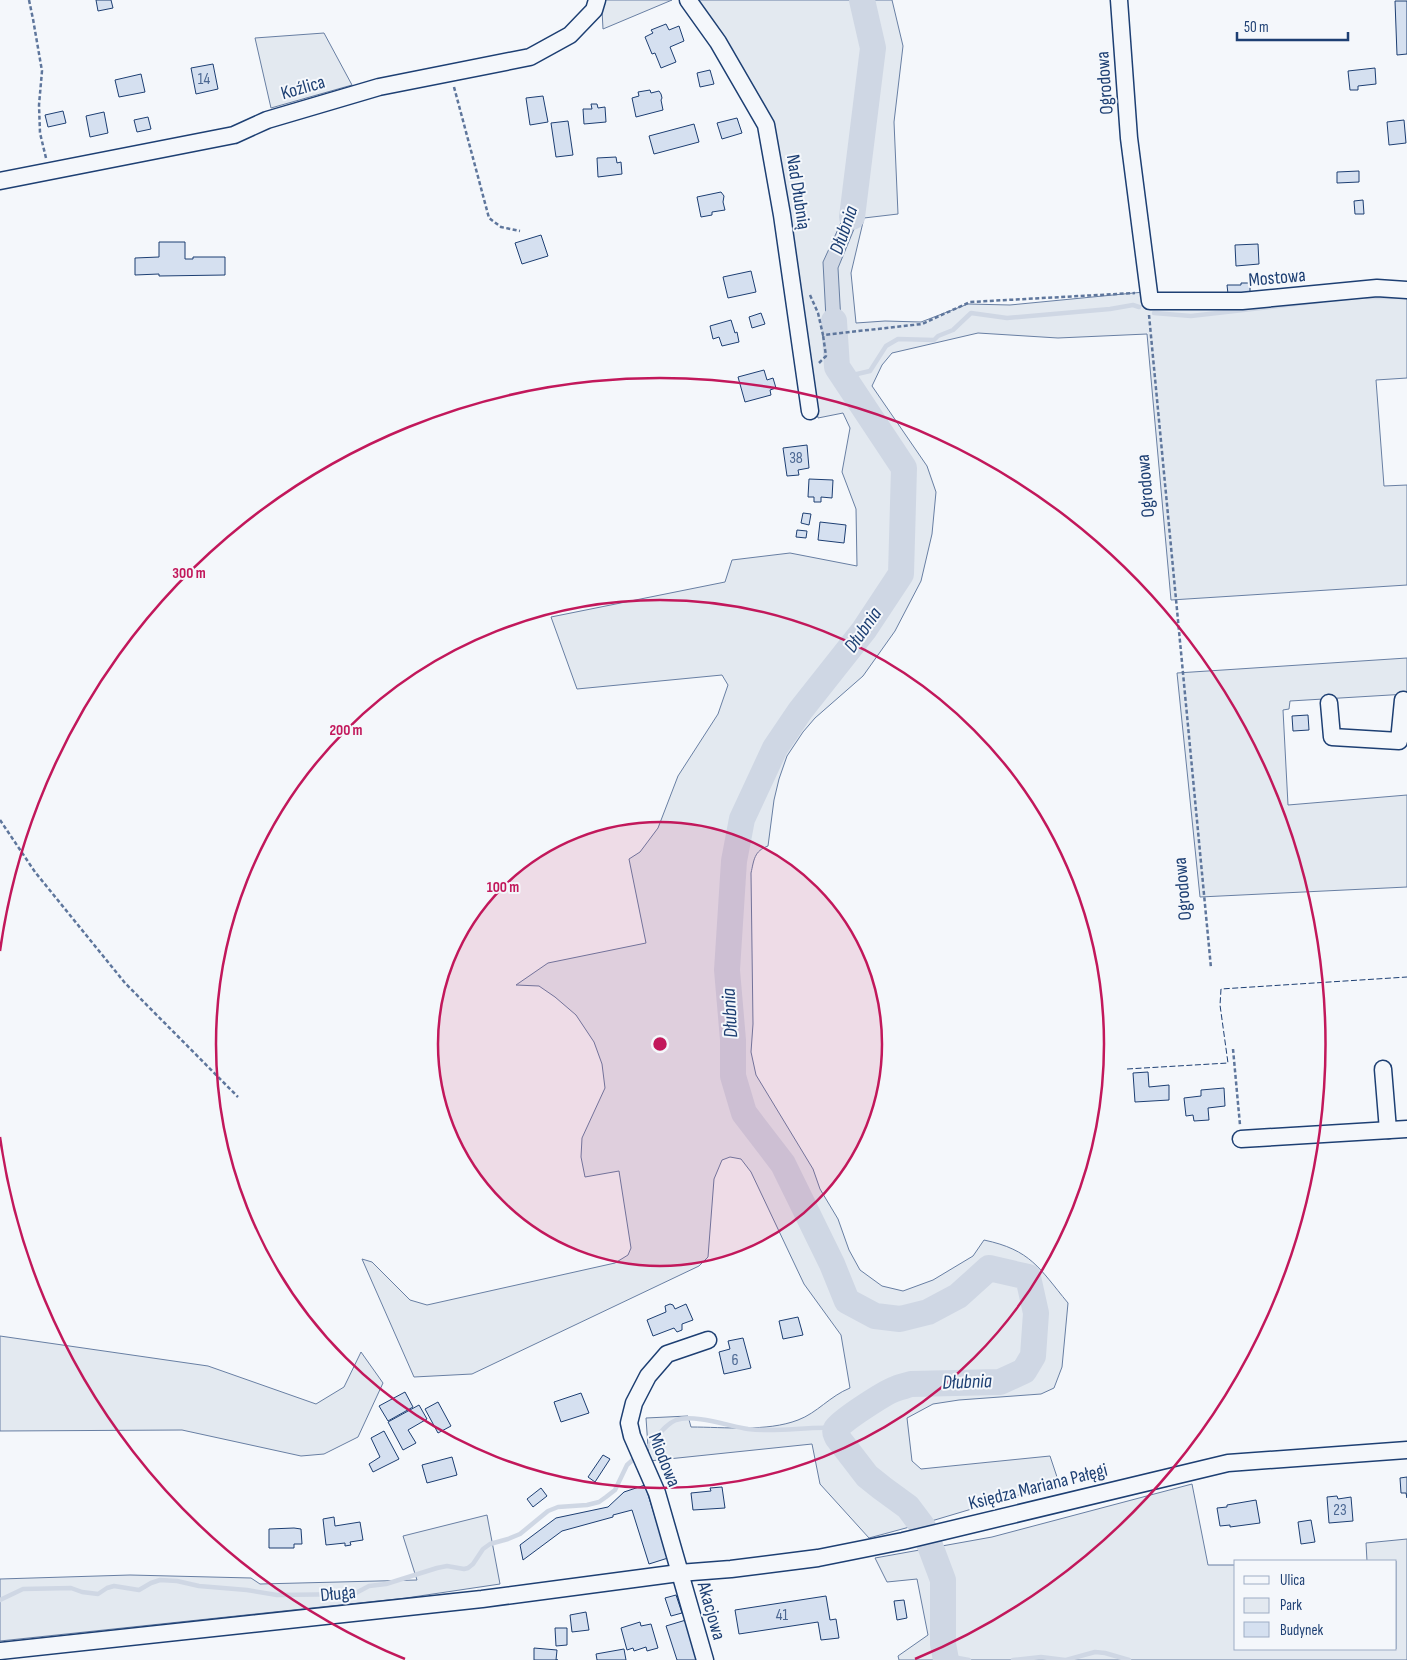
<svg xmlns="http://www.w3.org/2000/svg" width="1407" height="1660" font-family="'Sofia Sans Condensed',sans-serif">
<rect width="100%" height="100%" fill="#f4f7fb"/>
<g fill="#e3e9f0" stroke="#687fa3">
<path d="M605,0h67l-69,29 -1,-19z"/>
<path d="M696,0h196l11,46 -9,76 4,92 -34,4 -13,55 5,50 29,-2 36,1 47,-18 42,1 134,-13 1,17h94l131,-17 37,2v84l-31,2 8,106 23,-1v100l-236,15 -24,-266 -89,4 -80,-5 -86,20 -10,12 -10,21 55,80 9,26 -4,42 -11,47 -26,50 -32,45 -48,42 -12,14 -16,24 -8,23 -5,21 -6,46c-14,5 -14,14 -17,27l2,151 -2,28 5,23 57,94 7,20 18,30 11,31 11,20 22,16 21,5 30,-11 40,-24 11,-16c47,10 55,28 84,63l-6,64 -8,21 -13,6 -82,6 -26,4 -26,14 5,43 9,8 129,-13 9,27 -131,39 -59,16 -49,-54 -8,-40 -163,17 -3,-43 42,-2 3,11c33,0 76,5 107,-7 19,-7 32,-24 52,-32l-9,-53 -37,-51 -53,-112 -10,-13 -11,-2 -8,3 -8,19 -6,78 -9,9 -227,108 -58,3 -52,-118 10,3 38,38 17,5 188,-42 13,-8 3,-7 -12,-77 -34,6 -4,-20 1,-19 23,-50 -3,-24 -8,-22 -18,-27 -21,-18 -16,-11 -23,-1 32,-22 98,-20 -17,-84 11,-7 18,-24 20,-52 40,-62 10,-29 -6,-10 -145,14 -26,-72 174,-35 7,-22 58,-7 67,13 -1,-57 -14,-37 8,-44 -7,-15 -25,5 -46,-296z"/>
<path d="M324,33l28,52 -81,23 -16,-70z"/>
<path d="M1407,658v36l-117,7 -1,8 -6,1 5,95 119,-10v92l-207,10 -23,-224z"/>
<path d="M0,1336l208,30 108,38 28,-17 17,-35 22,31 -25,54 -34,17 -23,2 -119,-26 -182,1z"/>
<path d="M1192,1484l16,81h28v84h160v-88h-29l-1,-18 41,-4v121h-508l-1,-4 30,-21 -11,-56 -30,3 -12,-24 117,-21z"/>
<path d="M487,1515l13,69 -94,14 -406,43v-62l130,-4 121,3 9,6 157,-4 -14,-44z"/>
</g>
<path fill="#cfd7e4" stroke="#687fa3" d="M865,178l-4,34 -23,56 5,90 -15,-2 -5,-94 22,-48 2,-30z"/>
<g fill="none" stroke-linecap="round" stroke-linejoin="round">
<g stroke="#cfd7e4" stroke-width="4.5">
<path d="M1366,297h35"/>
<path d="M1154,313l37,3 130,-15"/>
<path d="M844,377l26,-6 16,-25 12,-7 36,1 4,-4 15,-6 18,-17 36,5 103,-9 23,-4 6,2"/>
<path d="M643,1451c12,-9 20,-26 33,-31 18,-6 53,6 72,9 30,4 58,-3 88,-1"/>
<path d="M0,1600l23,-11 48,-1 11,4 16,2 9,-6 7,-2 25,4 12,-7 9,-3 17,1 22,5 48,4 30,5 77,-1 15,-8 17,-2 51,-16 10,-2 17,3 4,-1 5,-4 10,-15 7,-5 18,-5 12,-5 28,-23 10,-4 29,-2 12,-3 7,-5 9,-7 12,-25 10,-9"/>
<path d="M945,1659l13,-1 11,2"/>
<path d="M1013,1660l28,-3 24,3"/>
<path d="M1066,1660l29,-8 10,1 24,7"/>
</g>
<g stroke="#cfd7e4" stroke-width="26">
<path d="M852,217l21,-169 -11,-48"/>
<path d="M834,321l3,46 67,101 -3,106 -37,56 -64,81 -25,37 -33,71 -8,42 -7,109 6,70v36l11,37 39,51 49,100 15,37 28,15 25,3 28,-7 30,-16 31,-28 39,9 8,36 -3,43 -9,15 -24,11 -89,2c-6,2 -11,3 -16,5 -9,3 -56,33 -59,40 -2,3 0,5 1,8l30,39 15,12 26,19 15,20 20,53v64l3,16"/>
</g>
</g>
<g fill="#d5e0f0" stroke="#1d3f73">
<path d="M96,0h15l2,8 -15,3z"/>
<path d="M1395,1h12v53l-10,1z"/>
<path d="M666,24l3,6 10,-4 5,15 -14,6 6,15 -15,6 -6,-15 -3,1 -7,-17 8,-4 -2,-3z"/>
<path d="M213,64l5,25 -22,5 -5,-26z"/>
<path d="M1375,68l1,16 -18,2v4h-8l-2,-19z"/>
<path d="M710,70l4,14 -14,3 -3,-14z"/>
<path d="M141,74l4,18 -26,5 -4,-17z"/>
<path d="M650,90l1,3 8,-2 2,3 1,4 -1,2 2,10 -27,7 -4,-19 7,-2 -1,-4z"/>
<path d="M543,96l5,26 -18,3 -4,-27z"/>
<path d="M591,104h6l1,4 7,-1 1,15 -22,2 -1,-15h9z"/>
<path d="M63,111l3,12 -18,4 -3,-12z"/>
<path d="M104,112l4,21 -18,4 -4,-21z"/>
<path d="M148,117l3,12 -14,3 -3,-12z"/>
<path d="M737,118l5,15 -20,6 -5,-16z"/>
<path d="M1404,120l2,23 -17,2 -2,-23z"/>
<path d="M568,121l5,34 -17,2 -5,-34z"/>
<path d="M694,124l5,18 -45,12 -5,-18z"/>
<path d="M616,157l1,6 4,-1 1,12 -24,3 -1,-19z"/>
<path d="M1359,171v11l-22,1v-11z"/>
<path d="M721,192l3,4 -1,6 2,8 -13,2v3l-11,2 -4,-20z"/>
<path d="M1363,200l1,14h-9l-1,-13z"/>
<path d="M541,235l7,21 -26,8 -7,-21z"/>
<path d="M159,242h26v17h8v-2h32v18l-66,1v-2l-24,1v-17l24,-1z"/>
<path d="M1258,244l1,20 -23,2 -1,-21z"/>
<path d="M751,271l5,21 -28,6 -5,-21z"/>
<path d="M1241,283h9v10l-22,1 -1,-9h14z"/>
<path d="M761,313l4,11 -13,4 -3,-11z"/>
<path d="M731,320l4,13 2,-1 2,10 -17,4 -3,-9 -6,2 -3,-13z"/>
<path d="M764,370l3,10 6,-2 3,10 -6,2 1,5 -26,7 -7,-25z"/>
<path d="M807,445l2,23 -11,2 1,5 -12,1 -4,-28z"/>
<path d="M809,479l24,1 -1,18 -11,-1v5h-7v-5h-6z"/>
<path d="M803,513l8,1 -2,11 -8,-2z"/>
<path d="M820,522l26,3 -2,18 -26,-3z"/>
<path d="M797,530l10,1 -1,7 -10,-1z"/>
<path d="M1308,715l1,15 -16,1 -1,-15z"/>
<path d="M1148,1072l1,15 20,-2v15l-34,2 -2,-29z"/>
<path d="M1224,1088l1,18 -17,2 1,12 -15,1 -1,-6 -7,1 -2,-18 17,-2v-6z"/>
<path d="M670,1304l3,1 2,4 11,-5 7,16 -11,4v6l-5,2 -3,-4 -21,8 -6,-16 19,-8 -1,-6z"/>
<path d="M798,1317l5,18 -20,4 -4,-18z"/>
<path d="M743,1338l8,30 -27,6 -5,-22 11,-3 -2,-8z"/>
<path d="M405,1392l8,15 -25,14 -9,-15z"/>
<path d="M581,1393l8,20 -28,9 -7,-20z"/>
<path d="M438,1402l13,24 -13,7 -13,-24z"/>
<path d="M419,1405l8,14 -19,11 8,13 -13,7 -15,-28z"/>
<path d="M384,1431l15,28 -26,13 -4,-8 11,-7 -9,-19z"/>
<path d="M603,1455l7,4 -15,23 -7,-5z"/>
<path d="M452,1457l5,18 -30,8 -5,-18z"/>
<path d="M1407,1477v21l-1,-5h-5l-1,-15z"/>
<path d="M645,1485l23,73 -19,6 -17,-54 -19,5v2l-51,14 -39,29 -3,-15 36,-27 52,-11 16,-15z"/>
<path d="M722,1487l3,21 -32,2 -2,-17 20,-2 -1,-3z"/>
<path d="M541,1488l6,8 -14,11 -6,-8z"/>
<path d="M1337,1496l1,3 13,-2 2,24 -24,2 -2,-26z"/>
<path d="M1256,1500l4,23 -30,4v-2l-10,1 -3,-18 10,-1v-2z"/>
<path d="M334,1517l1,9 25,-4 3,18 -13,2 1,3 -6,1v-3l-19,2 -3,-26z"/>
<path d="M1311,1520l4,22 -14,2 -3,-22z"/>
<path d="M294,1528l7,1 1,15h-8v4h-25v-19z"/>
<path d="M676,1595l6,18 -11,3 -6,-18z"/>
<path d="M826,1596l4,24 6,-1 3,19 -18,2 -3,-18 -79,12 -4,-24z"/>
<path d="M904,1600l3,18 -10,2 -3,-19z"/>
<path d="M586,1612l3,18 -17,2 -2,-17z"/>
<path d="M686,1620l13,40h-22l-11,-34z"/>
<path d="M640,1622l1,4 10,-2 7,24 -11,3 -1,-4 -12,4 -1,-3 -6,2 -6,-22z"/>
<path d="M555,1628h12v17l-11,1z"/>
<path d="M534,1648l23,2 -1,10h2h-24z"/>
<path d="M624,1649l2,11h-29l-1,-6z"/>
</g>
<g fill="none" stroke-linecap="round" stroke-linejoin="round">
<defs>
<g id="minor">
<path d="M688,0l30,42 48,83 16,90 28,196"/>
<path d="M1119,0l10,138 21,163h92l135,-13 30,2"/>
<path d="M0,181l234,-46 33,-15 112,-33 151,-30 40,-22 24,-25 3,-10"/>
<path d="M1329,703l3,34 67,4 4,-41"/>
<path d="M1383,1069l5,61"/>
<path d="M1241,1139l166,-10"/>
<path d="M0,1651l482,-52 197,-26 52,-4 87,-11 85,-17 325,-78 179,-13"/>
<path d="M705,1660l-48,-167 -25,-57 -3,-13 5,-20 14,-27 19,-22 41,-14"/>
</g>
</defs>
<use href="#minor" stroke="#1d3f73" stroke-width="19"/>
<g stroke="#5e769c" stroke-width="2.5" stroke-dasharray="4 2.5" stroke-linecap="butt">
<path d="M29,0l4,19 9,52 -3,34 1,28 6,25"/>
<path d="M454,87l35,131 12,9 19,4"/>
<path d="M810,295l8,18 5,22 99,-11 48,-22 165,-9"/>
<path d="M1149,315l62,653"/>
<path d="M819,363l7,-7 -3,-21"/>
<path d="M0,820l35,52 90,111 113,114"/>
<path d="M1233,1049l7,76"/>
</g>
<use href="#minor" stroke="#f4f7fb" stroke-width="16"/>
<path stroke="#1d3f73" stroke-width="1" stroke-dasharray="6 2.5" stroke-linecap="butt" d="M1127,1069l101,-6 -8,-58 1,-16 186,-12"/>
</g>
<circle cx="660" cy="1044" r="222" fill="#c2185b" fill-opacity=".12"/>
<g fill="none" stroke="#c2185b" stroke-width="2.5">
<circle cx="660" cy="1044" r="222"/>
<circle cx="660" cy="1044" r="444"/>
<path d="M405 1659A666 666 0 0 1 0 1137M0 951A666 666 0 1 1 915 1659"/>
</g>
<g text-anchor="middle" dominant-baseline="central" stroke-width="4" stroke-linejoin="round" paint-order="stroke">
<g font-size="16" fill="#4b6792">
<text x="204" y="79">14</text>
<text x="796" y="458">38</text>
<text x="735" y="1360">6</text>
<text x="1340" y="1510">23</text>
<text x="782" y="1615">41</text>
</g>
<g font-size="19" fill="#1d3f73" stroke="#f4f7fb">
<text transform="translate(1105 83) rotate(-94)">Ogrodowa</text>
<text transform="translate(303 88) rotate(-16)">Koźlica</text>
<text transform="translate(798 192) rotate(81)">Nad Dłubnią</text>
<text transform="translate(1277 278) rotate(-5)">Mostowa</text>
<text transform="translate(1146 486) rotate(-95)">Ogrodowa</text>
<text transform="translate(1183 889) rotate(-95)">Ogrodowa</text>
<text transform="translate(664 1460) rotate(68)">Miodowa</text>
<text transform="translate(1038 1487) rotate(-14)">Księdza Mariana Pałęgi</text>
<text transform="translate(338 1594) rotate(-6)">Długa</text>
<text transform="translate(711 1611) rotate(74)">Akacjowa</text>
</g>
<g font-size="20" font-style="italic" fill="#1d3f73" stroke="#f4f7fb">
<text transform="translate(844 230) rotate(-71)">Dłubnia</text>
<text transform="translate(863 630) rotate(-55)">Dłubnia</text>
<text transform="translate(730 1013) rotate(-93)">Dłubnia</text>
<text transform="translate(967 1382) rotate(-2)">Dłubnia</text>
</g>
</g>
<circle cx="660" cy="1044" r="8" fill="#c2185b" stroke="#f4f7fb" stroke-width="2.5"/>
<g font-size="15" text-anchor="middle" font-weight="bold" fill="#c2185b" stroke="#f4f7fb" stroke-width="4" stroke-linejoin="round" paint-order="stroke">
<text x="189" y="578">300 m</text>
<text x="346" y="735">200 m</text>
<text x="503" y="892">100 m</text>
</g>
<rect x="1234" y="1560" width="162" height="90" fill="#f4f7fb" stroke="#9eadc5"/>
<rect x="1244" y="1576" width="25" height="8" fill="#f4f7fb" stroke="#9eadc5"/>
<text x="1280" y="1585" font-size="15" fill="#1d3f73">Ulica</text>
<rect x="1244" y="1598" width="25" height="15" fill="#e3e9f0" stroke="#9eadc5"/>
<text x="1280" y="1610" font-size="15" fill="#1d3f73">Park</text>
<rect x="1244" y="1622" width="25" height="15" fill="#d5e0f0" stroke="#9eadc5"/>
<text x="1280" y="1635" font-size="15" fill="#1d3f73">Budynek</text>
<path d="M1237 32v8h111v-8" fill="none" stroke="#1d3f73" stroke-width="2.5"/>
<text x="1244" y="32" font-size="15" fill="#1d3f73" stroke="#f4f7fb" stroke-width="4" paint-order="stroke">50 m</text>
</svg>
